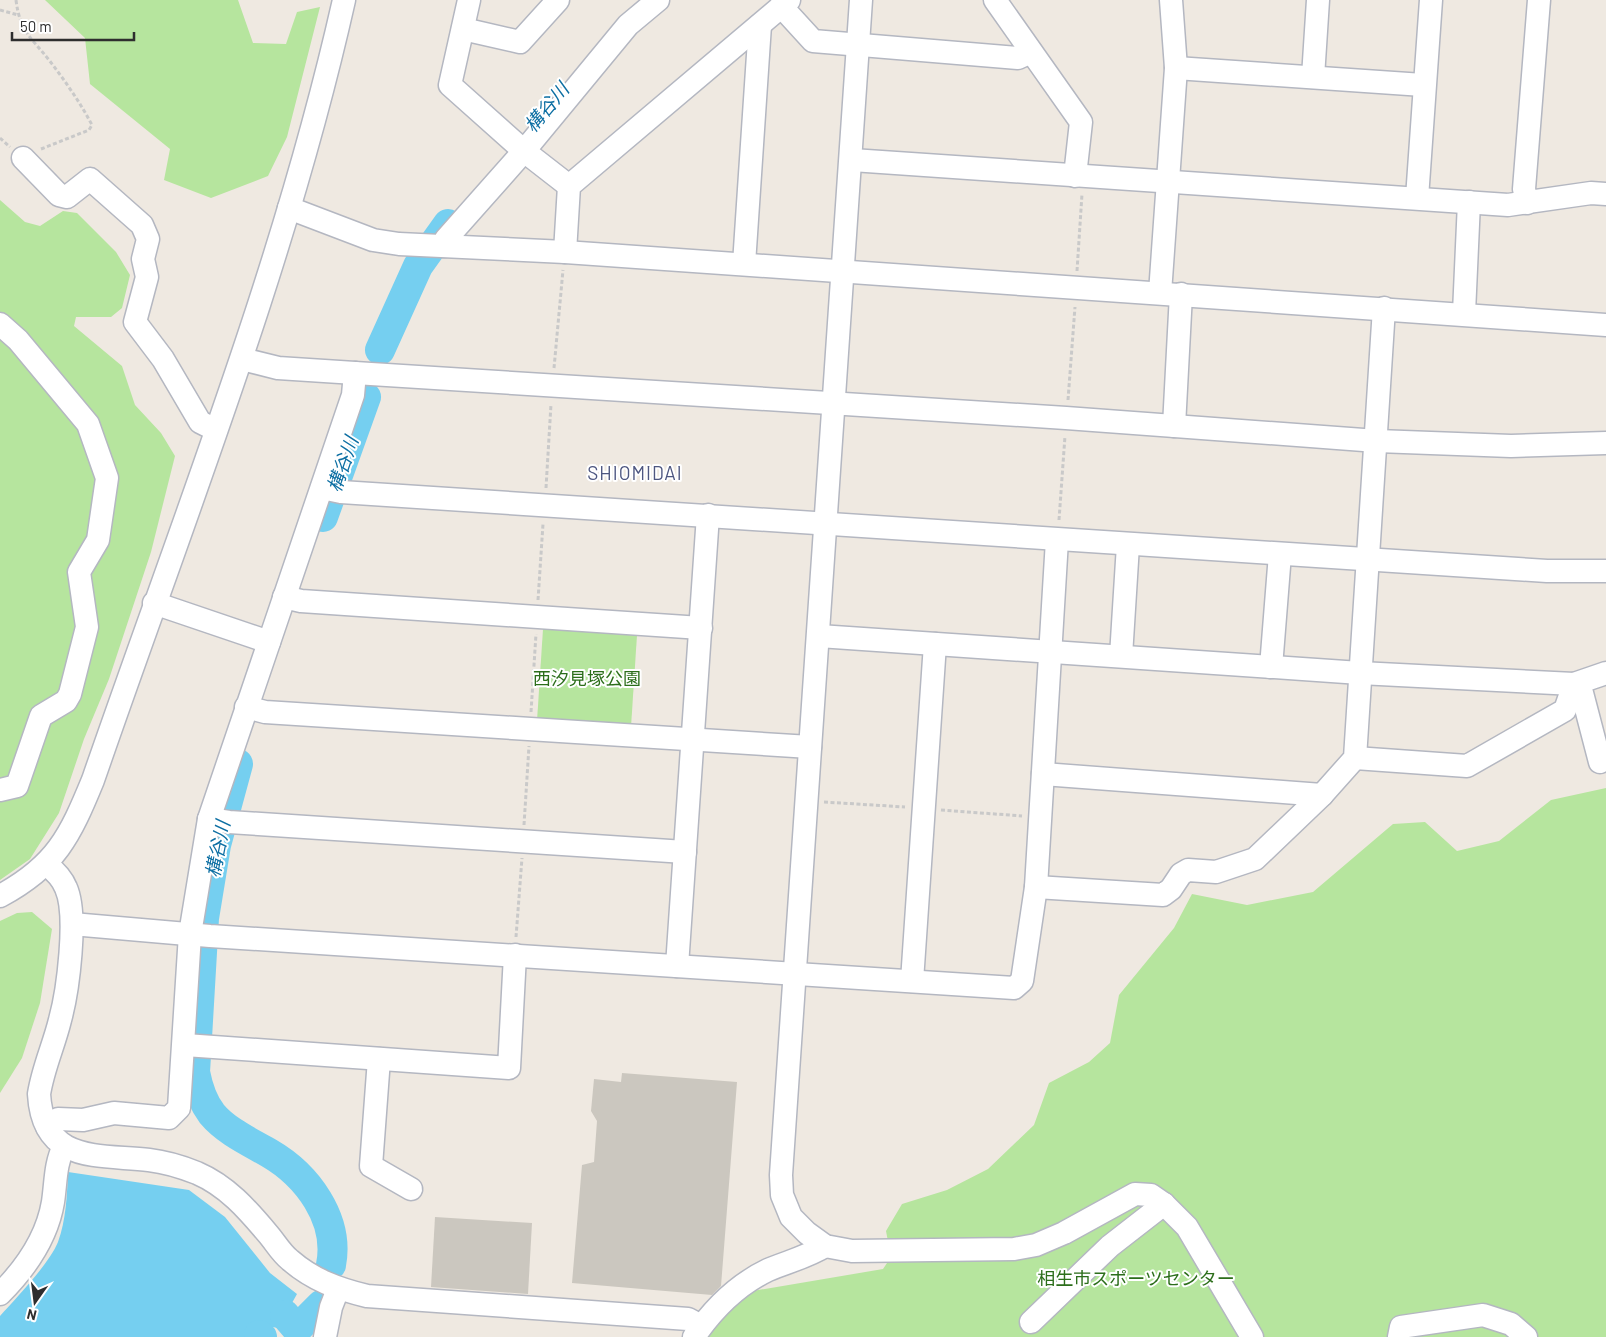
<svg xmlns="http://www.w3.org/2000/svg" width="1606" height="1337" font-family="Barlow,'Noto Sans JP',sans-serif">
<rect width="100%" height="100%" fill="#efe9e1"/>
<g fill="#b6e59e">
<path d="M45,0h193l15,43 33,1 11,-32 23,-5 -33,130 -19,39 -57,22 -47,-18 6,-31 -80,-65 -5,-46z"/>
<path d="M0,200l25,22 15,4 23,-15 14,2 39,39 14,23 -8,33 -11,9h-35l-2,9 48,40 13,39 26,28 14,23 -24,96 -42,127 -25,60 -25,74 -29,46 -30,21z"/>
<path d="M543,629l94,6 -6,92 -94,-6z"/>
<path d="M1606,788v549h-901l36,-44 142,-24 8,-12 -5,-26 16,-27 45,-14 41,-21 46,-44 15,-42 40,-21 21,-19 9,-48 55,-67 18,-34 55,11 66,-13 80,-68 32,-2 32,29 42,-10 52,-41z"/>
<path d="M32,912l20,17 -12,74 -18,55 -22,35v-172l17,-8z"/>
</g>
<path fill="#75cff0" d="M68,1172l121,18 36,27 45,56 27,21 -19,34 -11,-2 -9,11h-258v-21c17,-19 49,-52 58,-74 8,-22 9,-46 10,-70z"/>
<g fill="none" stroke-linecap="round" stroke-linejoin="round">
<g stroke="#75cff0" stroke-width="30">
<path d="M380,350l38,-84 30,-42"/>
<path d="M323,517l43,-120"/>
<path d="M238,764l-22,81 -12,73 -9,154c3,16 7,29 17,42 14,17 38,28 57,39 38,22 71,66 62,112"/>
<path d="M285,1315l12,14 24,-24"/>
<path d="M259,1335l3,2"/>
</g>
</g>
<g fill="#cbc7bf">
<path d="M622,1073l115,9 -16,204 -9,9 -140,-12 10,-118 12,-3 3,-41 -6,-10 3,-32 27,3z"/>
<path d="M435,1217l97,6 -4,71 -97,-7z"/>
</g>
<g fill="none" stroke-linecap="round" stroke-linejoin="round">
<defs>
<g id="minor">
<path d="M469,0l-19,85 74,66 45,35"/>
<path d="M861,0l-80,1175 1,20 9,22 16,16 18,13 27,5 162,-2 22,-4 28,-12 71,-39 16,1 13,9 23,23 65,110"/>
<path d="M995,0l86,122 -6,54"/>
<path d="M781,6l32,35 205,17 13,-6"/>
<path d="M463,29l57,13 38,-42"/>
<path d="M1176,68l247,17"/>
<path d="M1313,77l5,-77"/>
<path d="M23,158l36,37 8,2 23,-18 52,46 6,14 -5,20 4,18 -12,45 28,37 37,63 16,8"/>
<path d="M852,160l656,45 83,-12 15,1"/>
<path d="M1417,198l14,-198"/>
<path d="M1527,203l-3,-14 15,-189"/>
<path d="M289,208l84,32 26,4 166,8 1041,73"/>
<path d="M444,246l2,-7 78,-88 104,-126 30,-25"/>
<path d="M565,252l4,-66 220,-186"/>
<path d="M744,264l16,-239"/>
<path d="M1160,293l16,-225 -5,-68"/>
<path d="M1464,313l5,-111"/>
<path d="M0,324l18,16 70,84 19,54 -9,62 -19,32 8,55 -17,67 -4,7 -25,15 -24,70 -17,4"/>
<path d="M242,359l36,9 77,5 711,45 311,23 134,5 95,-3"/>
<path d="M1174,426l7,-132"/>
<path d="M322,488l19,4 1206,79h59"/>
<path d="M284,597l17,4 400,27"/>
<path d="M154,603l115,39"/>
<path d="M819,636l541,37 214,11 8,9 18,69"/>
<path d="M1121,656l7,-111"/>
<path d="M1271,667l9,-113"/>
<path d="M246,707l19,5 545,35"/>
<path d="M1355,758l112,8 98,-56 9,-26 32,-11"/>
<path d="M1043,774l279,21"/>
<path d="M209,819l20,3 456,30"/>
<path d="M47,865c8,6 15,13 19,23 12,27 2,103 -6,132 -6,25 -17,48 -21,74 4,70 59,60 110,66 17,2 33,7 48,13 30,13 50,36 71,61 7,8 13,19 22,26 23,20 48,29 77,36l321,23 13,7"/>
<path d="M1036,887l127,8 8,-6 10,-15 7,-4 28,2 39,-13 67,-64 33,-37 29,-450"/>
<path d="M0,896c56,-30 70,-60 93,-116 89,-258 191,-513 251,-780"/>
<path d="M72,924l138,12 804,52 8,-7 14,-94 21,-347"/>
<path d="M677,966l31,-451"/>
<path d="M912,981l23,-337"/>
<path d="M185,1045l324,23 6,-113"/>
<path d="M379,1059l-8,107 40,23"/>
<path d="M47,1126l11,-7 25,1 31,-7 55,5 10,-10 11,-174 19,-115 144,-424 2,-22"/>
<path d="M0,1294c25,-25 47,-56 53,-92 3,-20 2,-38 11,-56"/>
<path d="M1031,1322l79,-76 54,-42"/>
<path d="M325,1337l6,-30 7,-18"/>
<path d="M694,1337c19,-28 43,-52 74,-67 19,-8 39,-13 57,-24"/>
<path d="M1399,1337l2,-10 82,-12 28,9 15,13"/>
</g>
</defs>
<use href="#minor" stroke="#b4b7c1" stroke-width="25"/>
<g stroke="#c9c9c9" stroke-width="3" stroke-dasharray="4 2.5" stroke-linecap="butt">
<path d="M16,0c4,32 15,37 33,60 16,21 31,42 43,65l-3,5 -48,19"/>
<path d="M0,10l18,5"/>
<path d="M0,138l10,9"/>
<path d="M1077,271l5,-77"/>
<path d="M554,368l9,-98"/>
<path d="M1068,400l7,-93"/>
<path d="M546,488l5,-84"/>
<path d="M1059,520l6,-84"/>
<path d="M538,600l5,-76"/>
<path d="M531,712l5,-78"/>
<path d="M824,802l81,5"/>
<path d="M941,810l81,6"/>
<path d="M524,825l5,-79"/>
<path d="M516,937l6,-79"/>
</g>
<use href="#minor" stroke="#fff" stroke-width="22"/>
</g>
<g text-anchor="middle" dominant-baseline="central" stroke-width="4" stroke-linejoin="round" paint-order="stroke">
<g font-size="18" fill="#2c6e1b" stroke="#fff">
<text x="587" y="678">西汐見塚公園</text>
<text x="1136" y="1278">相生市スポーツセンター</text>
</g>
<g font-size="19" font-style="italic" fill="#0d6fa3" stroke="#fff">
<text transform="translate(546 107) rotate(-50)">構谷川</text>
<text transform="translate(342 464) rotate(-71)">構谷川</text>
<text transform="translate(217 849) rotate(-79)">構谷川</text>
</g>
<g font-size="19" letter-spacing="1" fill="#4d5680" stroke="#fff">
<text x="635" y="472">SHIOMIDAI</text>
</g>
</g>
<g transform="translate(35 1302) rotate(194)" stroke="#ffffff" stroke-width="4" paint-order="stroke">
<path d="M0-4L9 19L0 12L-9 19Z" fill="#2e2e2e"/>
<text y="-8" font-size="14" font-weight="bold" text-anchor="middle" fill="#2e2e2e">N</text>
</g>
<path d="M12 32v8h122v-8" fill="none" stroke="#2e2e2e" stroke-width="2.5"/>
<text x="20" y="32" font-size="15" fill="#2e2e2e" stroke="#ffffff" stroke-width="4" paint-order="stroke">50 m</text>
</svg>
